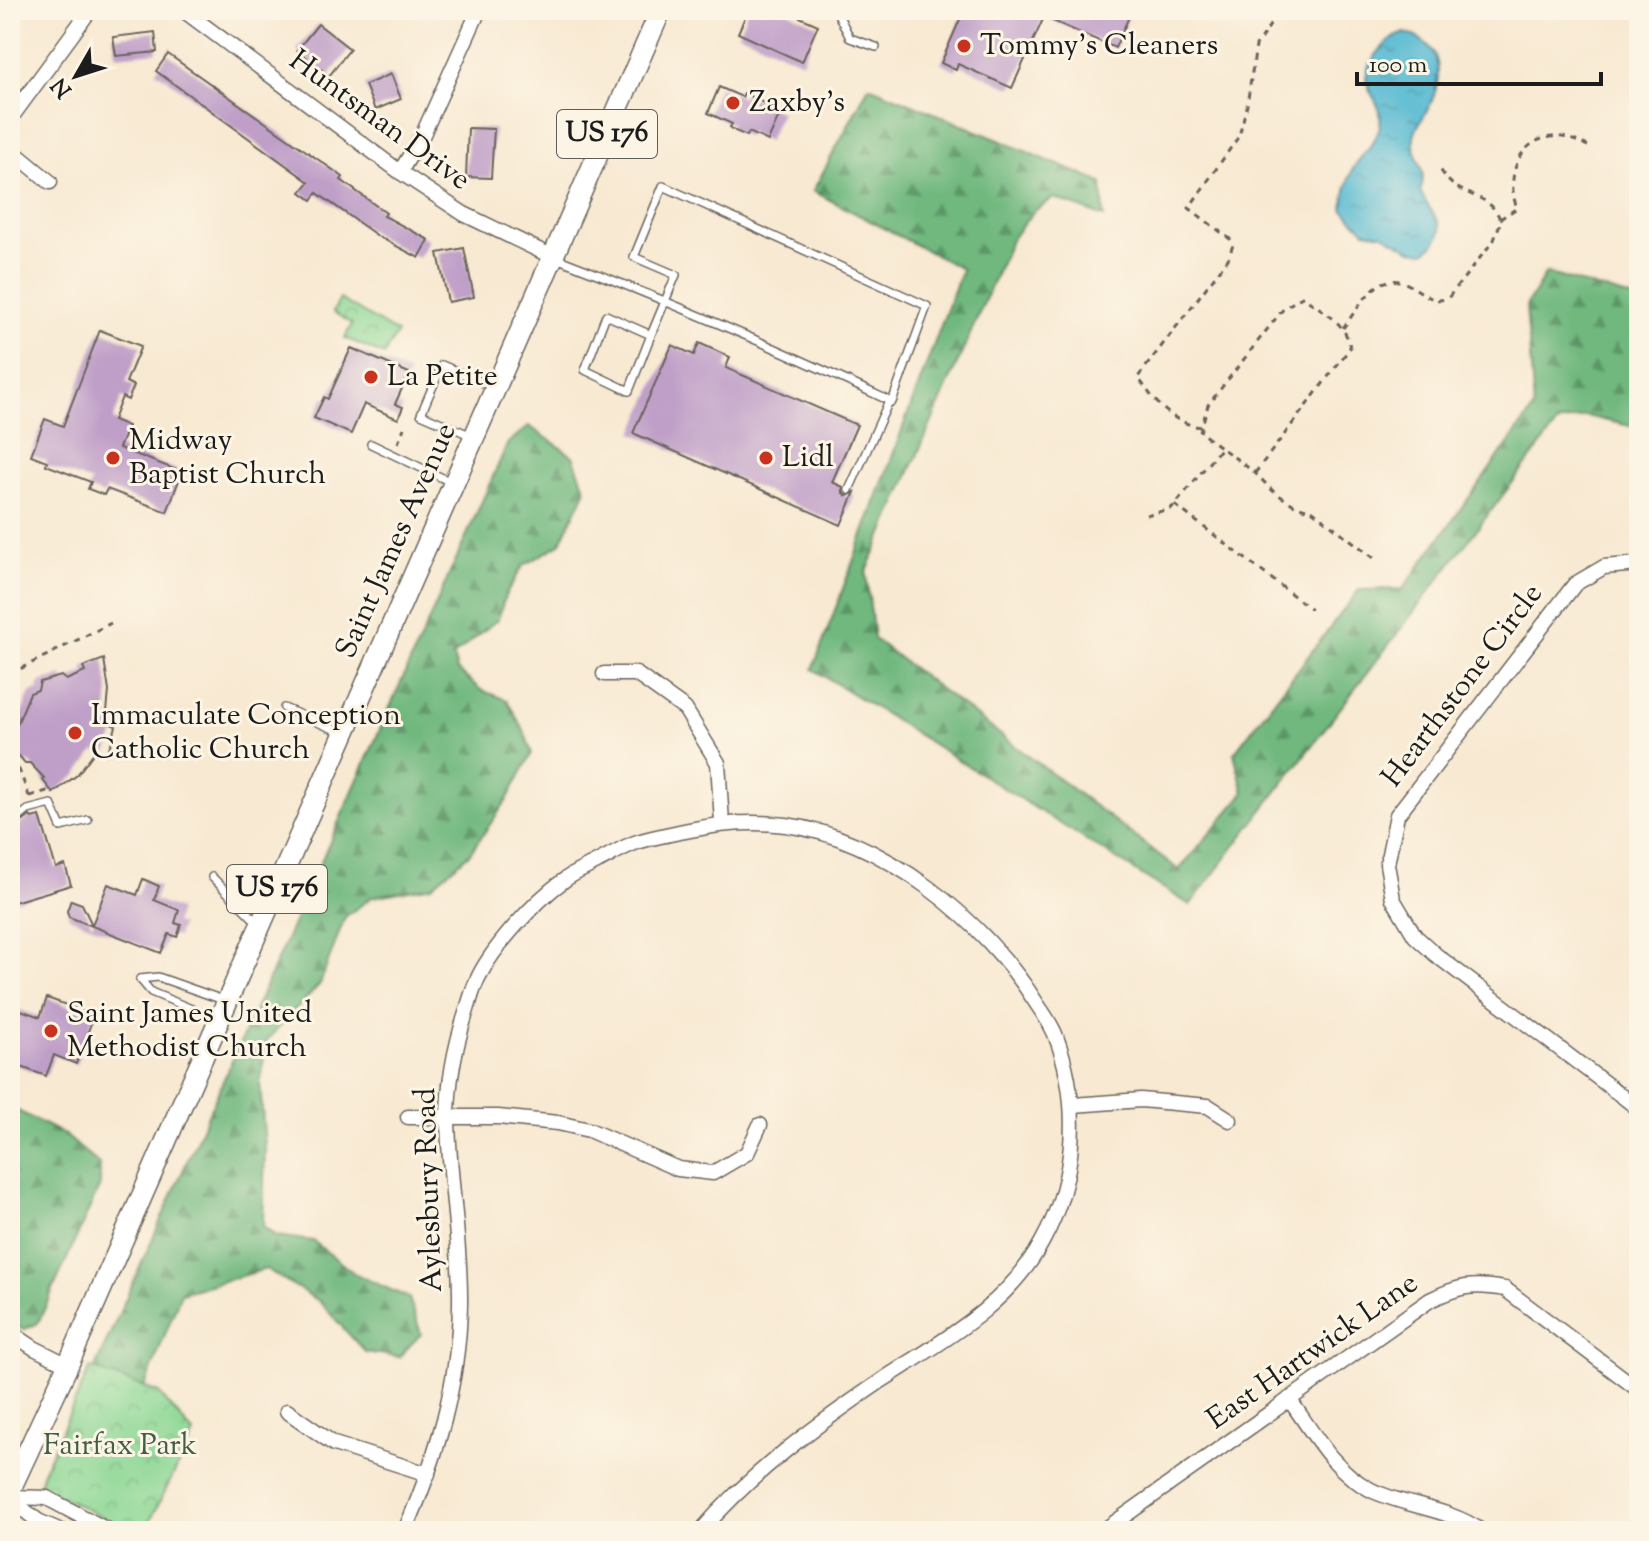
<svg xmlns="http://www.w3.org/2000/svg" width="1649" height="1541" font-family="'Sorts Mill Goudy',serif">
<defs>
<pattern id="forest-firs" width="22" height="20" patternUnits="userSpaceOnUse" patternTransform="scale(2)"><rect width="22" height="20" fill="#70b87e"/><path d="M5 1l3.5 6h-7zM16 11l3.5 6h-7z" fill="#5b9566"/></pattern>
<pattern id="park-crowns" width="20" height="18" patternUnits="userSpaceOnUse" patternTransform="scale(2)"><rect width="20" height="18" fill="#8bd794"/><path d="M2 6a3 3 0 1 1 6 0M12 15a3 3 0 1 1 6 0" fill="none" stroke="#77b87f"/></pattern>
<pattern id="water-ripples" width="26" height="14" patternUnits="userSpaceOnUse" patternTransform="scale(2)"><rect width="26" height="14" fill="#54b9d2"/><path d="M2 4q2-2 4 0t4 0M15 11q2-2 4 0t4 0" fill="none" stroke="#499eb4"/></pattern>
</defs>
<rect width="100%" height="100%" fill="#fcf5e5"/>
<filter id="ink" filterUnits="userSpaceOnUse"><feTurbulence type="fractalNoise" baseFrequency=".0125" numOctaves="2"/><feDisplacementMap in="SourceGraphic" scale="16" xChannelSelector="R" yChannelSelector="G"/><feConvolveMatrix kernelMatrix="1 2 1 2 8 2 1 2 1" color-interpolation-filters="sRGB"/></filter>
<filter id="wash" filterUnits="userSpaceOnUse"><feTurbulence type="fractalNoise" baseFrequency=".006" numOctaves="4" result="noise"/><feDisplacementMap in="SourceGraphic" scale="32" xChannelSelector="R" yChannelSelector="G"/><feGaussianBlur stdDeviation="1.8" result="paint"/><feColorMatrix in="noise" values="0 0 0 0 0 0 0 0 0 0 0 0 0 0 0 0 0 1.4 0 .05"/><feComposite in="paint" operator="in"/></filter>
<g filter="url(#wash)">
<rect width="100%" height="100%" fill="#f8e9d2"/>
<g fill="url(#forest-firs)" stroke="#466a4d" stroke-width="2">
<path d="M869,86l233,97 2,34 -50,-19 -21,14 -22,28 -145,333 8,66 305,231 65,-77 -10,-40 125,-163 44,-1 131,-181 -8,-102 20,-33 93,27v128l-53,-12 -28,7 -368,482 -377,-236 149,-400 -149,-78z"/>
<path d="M529,426l44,30 13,34 -26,54 -37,22 -18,30 -7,23 -45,37 4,14 24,20 26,10 17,31 8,22 -25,47 -37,53 -38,33 -60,11 -27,20 -25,67 -53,56 -7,43 5,64 -2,79 13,10 37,5 42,33 54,24 12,36 -22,23 -34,-5 -46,-51 -53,-32 -85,24 -39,101 -91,72 457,-1023z"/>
<path d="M10,1107l55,28 35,30v20l-62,138 -15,7 -13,-10z"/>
</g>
<g fill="url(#park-crowns)" stroke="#547a58" stroke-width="2">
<path d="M340,299l57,34 -13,22 -39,-17 7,-14 -19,-12z"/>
<path d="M90,1368l68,24 36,42 -49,97h-14l-92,-45 3,-12z"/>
</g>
<path fill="url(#water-ripples)" stroke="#386a77" stroke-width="2" d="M1405,33c36,10 39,39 26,70 -5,11 -15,22 -17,34 -3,21 16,33 6,53 9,28 38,36 5,62l-14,-2 -28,-16 -18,-3 -22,-22c2,-14 4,-29 11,-42 9,-14 24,-26 26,-43 5,-29 -30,-36 -4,-69 10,-12 15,-17 29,-22z"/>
<g id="blocks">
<g fill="#bf9fc8">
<path d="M748,10h36l34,15 -16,37 -64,-29z"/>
<path d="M964,10h168l-17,38 -71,-31 -32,71 -54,-24 -2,6 -15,-7z"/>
<path d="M318,24l32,25 -21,27 -32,-26z"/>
<path d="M155,32l2,20 -41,4 -3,-19z"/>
<path d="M168,54l175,123 -2,3 45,33 -2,3 45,24 -10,18 -40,-21 -62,-44 -5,7 -11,-8 8,-10 -153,-111z"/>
<path d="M391,74l10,25 -26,11 -10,-25z"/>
<path d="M719,87l23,10 2,-4 37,19 -13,29 -19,-9 -2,4 -12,-5 -5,-4 2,-3 -24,-11z"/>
<path d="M468,128l26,1 -3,49 -25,-1z"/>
<path d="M464,248l10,49 -26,5 -10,-49z"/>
<path d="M100,330l41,16 -15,36 8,4 -6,14 -6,-3 -9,23 15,6 -9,22 63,24 -15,40 -60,-23 -3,6 -16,-6 3,-7 -45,-17 1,-4 -16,-6 14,-36 18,7z"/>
<path d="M699,343l31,14 -4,11 131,57 -25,57 11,5v6l4,3 8,-4 -14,33 -208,-92 39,-88 22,10z"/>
<path d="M351,348l58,25 -14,31 8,3 -5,12 -34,-15 -13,30 -37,-16 10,-21 4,2z"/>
<path d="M104,659l5,32 -3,31 10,4 -4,15 -6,14 -11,-4 -18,24 -24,18 -11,-14 2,-1 -14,-15h-5l-11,-13 2,-4 -6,-5 20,-48 8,-3 2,-8 21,-6 5,4 19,-8 -2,-5z"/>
<path d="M30,816l2,2 8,-2 16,52 9,-3 6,20 -57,17 -4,-15v-56z"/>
<path d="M143,879l16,7 -5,14 25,10 -4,13 6,2 -4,12 -8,-3 -8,19 -92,-36 -2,-6 4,-11 11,4 10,21 16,-41 29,11z"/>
<path d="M47,998l47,17 -18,49 -22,-9 -8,21 -36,-13v-32l8,-22 22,8z"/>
</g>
</g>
</g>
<g filter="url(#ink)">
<use href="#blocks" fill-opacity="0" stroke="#69645c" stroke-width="2"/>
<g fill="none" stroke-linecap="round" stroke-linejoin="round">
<defs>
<g id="service">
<path d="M836,10l14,28 26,9"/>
<path d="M556,258c113,43 226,92 336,144l35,-96 -264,-120 -29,71 42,18 -25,60 -45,-20 -21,55 44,21 22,-56"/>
<path d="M472,436l-51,-22 21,-49 53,23"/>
<path d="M371,444l82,39"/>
<path d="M849,490l40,-89"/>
<path d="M284,708l59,25"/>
<path d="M10,825l18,-15 23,-6 10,23 27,-7"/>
<path d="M212,877l46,46"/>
<path d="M140,979l18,-2 68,24"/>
<path d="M140,979l11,13 67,28"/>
</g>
<g id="minor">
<path d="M183,10l217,162 64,42 89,43"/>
<path d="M10,119l80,-109"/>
<path d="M10,149l40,33"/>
<path d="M400,172l23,-38 56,-124"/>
<path d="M1639,564l-35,3 -29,17 -178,231 -10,49 6,35 22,37 21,19 203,154"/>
<path d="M604,674h32l49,35 33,54 4,59"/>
<path d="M1073,1105l68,-5 67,6 22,14"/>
<path d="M408,1117h90l60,6 31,7 89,39 35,4 34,-20 13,-28"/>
<path d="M10,1332l24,16 34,17"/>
<path d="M1289,1399c24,33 44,72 82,91 35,17 78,18 110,41"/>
<path d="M287,1411l47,33 94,30"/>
<path d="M10,1497l37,1 62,33"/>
<path d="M10,1499l28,22 23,10"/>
<path d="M405,1531c31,-72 54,-147 55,-227 1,-62 -11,-123 -12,-185 0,-36 7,-72 18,-106 4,-12 7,-26 13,-37 16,-31 55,-74 84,-95 10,-8 23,-13 34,-19 12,-6 23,-13 35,-18 12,-5 25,-7 38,-10 42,-9 72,-14 116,-9 98,13 198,95 249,176 7,11 15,21 20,33 26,67 22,145 -13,208 -35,65 -102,100 -161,139 -66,45 -128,90 -180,150"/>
<path d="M1103,1531l327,-231c29,-14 42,-17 75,-11l134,101"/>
</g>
<path id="primary" d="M10,1490l58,-125 593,-1355"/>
</defs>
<use href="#service" stroke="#69645c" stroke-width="10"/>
<use href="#minor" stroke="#69645c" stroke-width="17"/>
<use href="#primary" stroke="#69645c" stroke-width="23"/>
<g stroke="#69645c" stroke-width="3" stroke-dasharray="6 6" stroke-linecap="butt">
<path d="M1500,219l17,-11c-11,-28 -1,-67 34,-71 13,-2 25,4 37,9"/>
<path d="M1343,328c10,-13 22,-34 36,-43 30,-18 45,24 69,13l46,-58 7,-19c-10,-24 -25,-22 -45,-34 -7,-4 -12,-12 -17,-19"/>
<path d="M1201,427c-30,-4 -47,-26 -63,-50l90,-118 5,-14 -3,-6 -41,-31 50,-72 8,-31 9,-59 24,-36"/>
<path d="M398,443l6,-15"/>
<path d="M1255,473l95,-125c-3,-25 -28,-38 -48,-51l-18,11 -76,97 -8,27 54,40 20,20 22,14 17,5 65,50"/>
<path d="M1175,505l136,104"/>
<path d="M1146,515l24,-6 5,-4 45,-56"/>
<path d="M10,674l101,-51"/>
<path d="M10,746l19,50 -3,2"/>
<path d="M30,796l17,-5 1,2"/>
</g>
<use href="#service" stroke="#fff" stroke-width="7"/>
<use href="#minor" stroke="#fff" stroke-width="14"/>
<use href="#primary" stroke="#fff" stroke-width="20"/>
</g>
</g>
<g fill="#c8321e" stroke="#fcf5e5" stroke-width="3">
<circle cx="964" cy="46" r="8"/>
<circle cx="733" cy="103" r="8"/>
<circle cx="371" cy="377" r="8"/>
<circle cx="113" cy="458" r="8"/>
<circle cx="766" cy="458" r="8"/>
<circle cx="75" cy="733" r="8"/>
<circle cx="51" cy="1031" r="8"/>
</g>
<g text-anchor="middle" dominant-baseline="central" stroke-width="6" stroke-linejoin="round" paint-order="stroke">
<g fill="#fcf5e5" stroke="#5f5d58" stroke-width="2">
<rect x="557" y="110" width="100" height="48" rx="6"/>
<rect x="227" y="865" width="100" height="48" rx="6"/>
</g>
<g font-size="28" font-weight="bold" fill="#1c1c1c">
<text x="607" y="134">US 176</text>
<text x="277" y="889">US 176</text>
</g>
<g font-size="30" fill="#1c1c1c" stroke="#fcf5e5" text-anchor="start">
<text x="980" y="46">Tommy's Cleaners</text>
<text x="749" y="103">Zaxby's</text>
<text x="387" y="377">La Petite</text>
<text x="129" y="441">Midway<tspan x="129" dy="34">Baptist Church</tspan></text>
<text x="782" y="458">Lidl</text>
<text x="91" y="716">Immaculate Conception<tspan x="91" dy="34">Catholic Church</tspan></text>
<text x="67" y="1014">Saint James United<tspan x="67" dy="34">Methodist Church</tspan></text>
</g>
<g font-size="30" fill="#1c1c1c" stroke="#fcf5e5">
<text transform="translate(379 121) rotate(36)">Huntsman Drive</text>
<text transform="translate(397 541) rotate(-66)">Saint James Avenue</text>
<text transform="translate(1463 686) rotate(-53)">Hearthstone Circle</text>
<text transform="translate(430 1190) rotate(-92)">Aylesbury Road</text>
<text transform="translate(1313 1352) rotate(-35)">East Hartwick Lane</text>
</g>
<g font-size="30" fill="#435d46" stroke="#fcf5e5">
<text x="120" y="1446">Fairfax Park</text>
</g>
</g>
<rect width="1649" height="1541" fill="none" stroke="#fcf5e5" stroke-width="40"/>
<g transform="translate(76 76) rotate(231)" stroke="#fcf5e5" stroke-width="6" paint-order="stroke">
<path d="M0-6L14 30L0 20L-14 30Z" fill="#1c1c1c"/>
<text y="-12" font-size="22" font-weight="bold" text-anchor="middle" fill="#1c1c1c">N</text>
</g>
<path d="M1357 72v12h244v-12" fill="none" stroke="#1c1c1c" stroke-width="4"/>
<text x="1369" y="72" font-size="24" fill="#1c1c1c" stroke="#fcf5e5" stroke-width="6" paint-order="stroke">100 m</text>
</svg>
